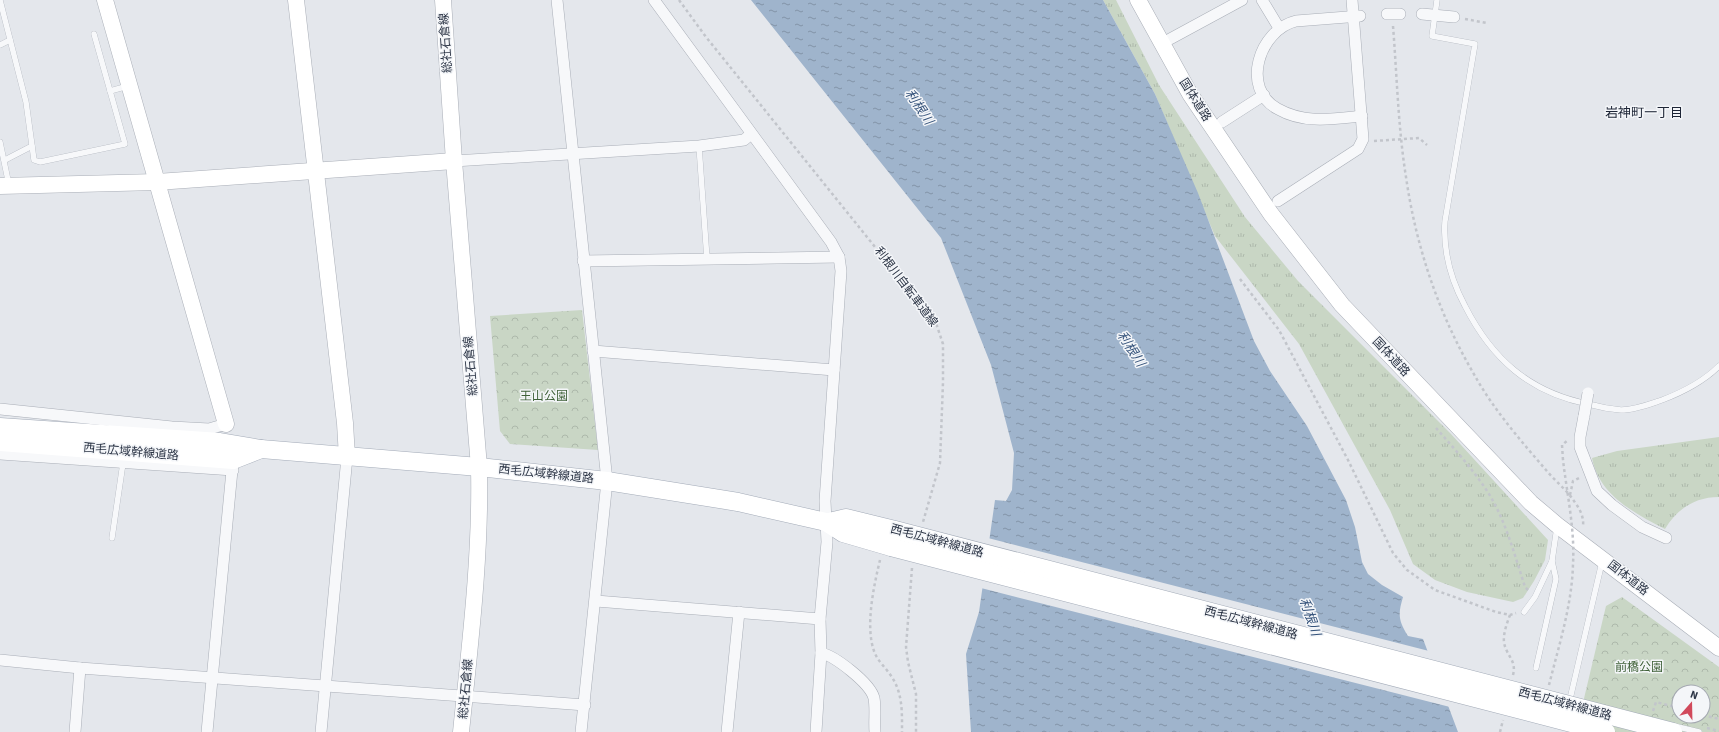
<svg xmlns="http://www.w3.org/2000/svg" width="1719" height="732" font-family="'Source Sans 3','Noto Sans JP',sans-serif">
<defs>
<pattern id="grass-tufts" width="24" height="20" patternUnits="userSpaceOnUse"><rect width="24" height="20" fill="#c9d6c5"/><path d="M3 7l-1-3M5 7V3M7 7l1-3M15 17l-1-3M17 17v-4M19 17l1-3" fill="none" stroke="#adb8ab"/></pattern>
<pattern id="park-crowns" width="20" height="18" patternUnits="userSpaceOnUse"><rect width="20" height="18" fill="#c9d6c5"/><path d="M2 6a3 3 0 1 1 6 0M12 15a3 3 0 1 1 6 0" fill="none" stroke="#adb8ab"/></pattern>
<pattern id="water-ripples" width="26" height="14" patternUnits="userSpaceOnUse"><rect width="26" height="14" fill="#9fb4cc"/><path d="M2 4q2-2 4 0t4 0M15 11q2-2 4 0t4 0" fill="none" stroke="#8293a7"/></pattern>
</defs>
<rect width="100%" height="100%" fill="#e4e7ec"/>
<g fill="url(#grass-tufts)">
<path d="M1103,0h13l43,85 86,132 53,64 153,153 97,106 -3,20 -11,21 -11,17 -10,4 -46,-10 -32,-12 -22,-16 -23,-54 -91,-166 -84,-108 -60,-142z"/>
<path d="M1719,437v60c-24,0 -42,12 -54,32 -31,-16 -66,-34 -73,-71l25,-7z"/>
</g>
<g fill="url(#park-crowns)" fill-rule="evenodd">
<path d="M582,310l16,140 -88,-6 -10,-13 -10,-115z"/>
<path d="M1622,597l97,70v65h-143l30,-126zM1679,692h24v24h-24z"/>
</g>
<path fill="url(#water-ripples)" d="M751,0h352l52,94 43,99 56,148 16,30 37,55 39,74 9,27 7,35 6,12 14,11 21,12c-5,17 -5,23 5,39l15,3 35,93h-487l-5,-78 13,-42 16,-112 11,1 6,-11 2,-37 -23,-88 -50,-127z"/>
<path fill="#e4e7ec" d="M988,538l441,113 21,56 -469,-119z"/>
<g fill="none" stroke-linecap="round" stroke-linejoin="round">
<defs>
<g id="lane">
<path d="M0,0l26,102 8,58 6,2 85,-18 -31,-110"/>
<path d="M1437,0l-5,36 43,8 -30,177c-2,30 6,59 20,85 27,53 64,86 123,98 11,3 22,5 33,6 14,0 29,-6 41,-10 21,-8 41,-18 57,-34"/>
<path d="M0,45l10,-5"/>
<path d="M110,91l18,-5"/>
<path d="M0,142l9,43"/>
<path d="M699,146l8,113"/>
<path d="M5,160l27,-14"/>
<path d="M112,538l11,-75"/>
<path d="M1524,612l11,-15 17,-36"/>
<path d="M1536,668l20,-89 -4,-18 5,-34"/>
<path d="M1573,700l-3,-1 32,-137"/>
<path d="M1674,726l25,6"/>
</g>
<g id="street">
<path d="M557,0l50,481 -26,251"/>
<path d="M654,0l177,242 8,15 2,14 -16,230 2,41 -7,77 1,34 -5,79"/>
<path d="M1262,0l17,28"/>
<path d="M1387,14h13"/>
<path d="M1422,14l32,3"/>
<path d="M1360,16l-64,5c-37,9 -56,68 -18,88 26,15 55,10 84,7"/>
<path d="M1170,39l72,-39"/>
<path d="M1222,122l42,-27"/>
<path d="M454,161l245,-15 45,-6 7,-6"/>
<path d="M1278,201l80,-52 5,-10 -11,-139"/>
<path d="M583,261l256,-4"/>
<path d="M593,351l241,19"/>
<path d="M0,409l172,18 37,2 17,-5"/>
<path d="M1584,416l-4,21v10l17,44 15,14 30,22 24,11"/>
<path d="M0,454l233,16"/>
<path d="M596,601l224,18"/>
<path d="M821,653c14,3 49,30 53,45 2,11 0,23 1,34"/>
<path d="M0,660l80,8 505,37"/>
<path d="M75,732l5,-64"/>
<path d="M207,732l26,-272"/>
<path d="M321,732l26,-275"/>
<path d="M727,732l12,-120"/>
</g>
<g id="secondary">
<path d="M105,0l121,424"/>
<path d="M296,0l49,423 2,34"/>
<path d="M443,0l11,161 25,306c2,89 -9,177 -18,265"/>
<path d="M1138,0l52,94 81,120 71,91 189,198 26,22 162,123"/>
<path d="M0,186l157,-4 297,-21"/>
</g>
<g id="primary">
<path d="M0,427l220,15 41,7 218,18 128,14 131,21 88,20 17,11 48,14"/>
<path d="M0,442l233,18 28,-11"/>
<path d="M829,522l17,-4 49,12"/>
</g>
</defs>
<use href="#lane" stroke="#a9aeb7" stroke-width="6"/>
<use href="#street" stroke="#a9aeb7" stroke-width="12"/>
<use href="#secondary" stroke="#a9aeb7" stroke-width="17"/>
<use href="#primary" stroke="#a3abb8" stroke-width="19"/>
<g stroke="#c2c5cb" stroke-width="2.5" stroke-dasharray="3 3" stroke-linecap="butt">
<path d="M679,0l27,37 223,277 8,12 6,18v38l-3,81 -17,59"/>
<path d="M1465,19l22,4"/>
<path d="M1393,26c4,50 5,101 13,151 10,70 33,138 69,199 19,34 46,65 71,94 9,11 21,20 28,31 6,8 10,16 9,25"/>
<path d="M1374,141l45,-3 8,7"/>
<path d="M1240,279l39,51 69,130 45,93 14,17 28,20 61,22 14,3 6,-2"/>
<path d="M1436,428c16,18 33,37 47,57 21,29 31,68 42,102l3,3"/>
<path d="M1563,460l-1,-15 6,-5"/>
<path d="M1570,495l3,-14 6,-3"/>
<path d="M880,560c-6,25 -15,66 -6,91 3,9 10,15 15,22 14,18 13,38 13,59"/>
<path d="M912,568l-6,79 2,15 8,32v38"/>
<path d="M1510,615c-3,8 -7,19 -6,27 2,14 13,18 9,33"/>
<path d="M1653,711l3,-9 23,6"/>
<path d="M1703,715l16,4"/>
<path d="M1707,728l12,3"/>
<path d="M1500,732l3,-12"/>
</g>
<use href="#lane" stroke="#f7f8fa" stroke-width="5.5"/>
<use href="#street" stroke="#f7f8fa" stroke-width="11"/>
<use href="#secondary" stroke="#fff" stroke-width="16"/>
<use href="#primary" stroke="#fff" stroke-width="18"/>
<defs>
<path id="street-bridge" d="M1584,416l4,-23"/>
<g id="primary-bridge">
<path d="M895,530l778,202"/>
<path d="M891,547l715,185"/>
</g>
</defs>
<use href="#street-bridge" stroke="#a9aeb7" stroke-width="12" stroke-linecap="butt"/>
<use href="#primary-bridge" stroke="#a3abb8" stroke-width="19" stroke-linecap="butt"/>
<path stroke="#c2c5cb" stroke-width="2.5" stroke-dasharray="3 3" stroke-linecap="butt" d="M1549,685c10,-40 23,-80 24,-121 2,-34 -6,-70 -10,-104"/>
<use href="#street-bridge" stroke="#f7f8fa" stroke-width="11"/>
<use href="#primary-bridge" stroke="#fff" stroke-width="18"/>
</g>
<g text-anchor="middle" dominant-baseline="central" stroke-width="3" stroke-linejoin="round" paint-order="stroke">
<g font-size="12" fill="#2b3445" stroke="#f4f6f9">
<text transform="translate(446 43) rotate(-94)">総社石倉線</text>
<text transform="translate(1195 100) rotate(58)">国体道路</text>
<text transform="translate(906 287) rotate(53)">利根川自転車道線</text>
<text transform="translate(1391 357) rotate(47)">国体道路</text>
<text transform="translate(471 366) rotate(-95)">総社石倉線</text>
<text transform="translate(131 452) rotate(5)">西毛広域幹線道路</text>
<text transform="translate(546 474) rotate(6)">西毛広域幹線道路</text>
<text transform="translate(937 541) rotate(15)">西毛広域幹線道路</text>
<text transform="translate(1628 578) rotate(38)">国体道路</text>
<text transform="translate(1251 623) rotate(15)">西毛広域幹線道路</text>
<text transform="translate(466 689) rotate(-85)">総社石倉線</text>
<text transform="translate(1565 704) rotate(15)">西毛広域幹線道路</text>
</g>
<g font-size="12" fill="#3f6138" stroke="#f4f6f9">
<text x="544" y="396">王山公園</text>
<text x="1639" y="667">前橋公園</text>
</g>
<g font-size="13" font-style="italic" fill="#34527a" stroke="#f4f6f9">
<text transform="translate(919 107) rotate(56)">利根川</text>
<text transform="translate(1131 349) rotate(57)">利根川</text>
<text transform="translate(1310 617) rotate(71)">利根川</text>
</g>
<g font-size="13" fill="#1d2536" stroke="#f4f6f9">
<text x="1644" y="113">岩神町一丁目</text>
</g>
</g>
<g transform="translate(1691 704) rotate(20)"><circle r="19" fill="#f4f6f9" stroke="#a4a8b1"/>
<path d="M0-3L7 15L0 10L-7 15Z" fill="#d1495b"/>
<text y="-6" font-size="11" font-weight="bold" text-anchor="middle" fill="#2b3445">N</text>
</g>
</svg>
